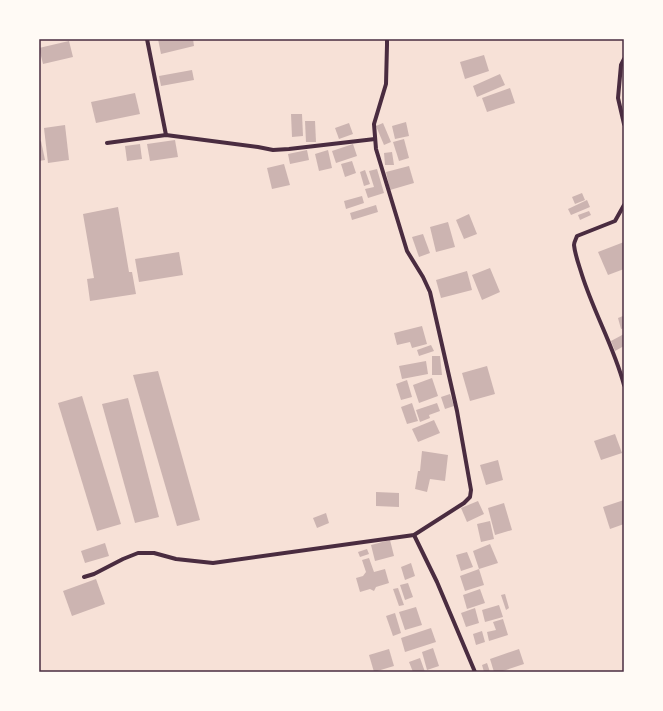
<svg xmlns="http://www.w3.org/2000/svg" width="663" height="711" font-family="Mulish,sans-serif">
<rect width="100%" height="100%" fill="#f7e1d7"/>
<g fill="#ccb4b1">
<path d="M158,39h35l1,7 -33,8z"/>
<path d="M69,41l4,16 -30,7 -4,-16z"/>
<path d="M484,55l5,16 -24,8 -5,-17z"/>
<path d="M192,70l2,10 -33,6 -2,-10z"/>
<path d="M500,74l5,11 -28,12 -4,-11z"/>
<path d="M510,88l5,15 -28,9 -5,-14z"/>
<path d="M135,93l5,21 -44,9 -5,-21z"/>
<path d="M291,114h11l1,22 -11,1z"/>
<path d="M305,121h10l1,21h-10z"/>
<path d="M406,122l3,14 -14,3 -3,-13z"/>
<path d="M349,123l4,11 -14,5 -4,-11z"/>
<path d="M383,123l8,19 -7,3 -8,-19z"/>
<path d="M65,125l4,35 -21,3 -4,-35z"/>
<path d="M404,139l5,19 -10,3 -6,-19z"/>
<path d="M175,140l3,17 -28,4 -3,-17z"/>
<path d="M41,141l4,19 -6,1v-19z"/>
<path d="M140,144l2,15 -15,2 -2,-15z"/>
<path d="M353,144l4,12 -21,7 -4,-12z"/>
<path d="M307,150l2,10 -19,4 -2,-10z"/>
<path d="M328,150l4,18 -13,3 -4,-17z"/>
<path d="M392,152l2,13h-9l-1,-12z"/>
<path d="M352,161l4,12 -11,4 -4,-13z"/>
<path d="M284,164l6,21 -18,4 -5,-21z"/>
<path d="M409,166l5,17 -24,7 -4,-18z"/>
<path d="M377,169l7,24 -16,5 -3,-9 9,-2 -5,-16z"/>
<path d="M365,170l5,14 -6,2 -4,-14z"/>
<path d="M582,193l3,7 -10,4 -3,-7z"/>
<path d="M362,196l2,7 -18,6 -2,-8z"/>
<path d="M587,200l3,7 -19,8 -3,-6z"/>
<path d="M376,205l2,7 -26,8 -2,-7z"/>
<path d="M118,207l11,65h3l4,22 -46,7 -3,-22 7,-1 -11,-64z"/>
<path d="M589,211l2,4 -11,5 -2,-5z"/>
<path d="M469,214l8,20 -13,5 -8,-19z"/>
<path d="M448,222l7,25 -19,5 -6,-25z"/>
<path d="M423,234l7,19 -11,4 -7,-20z"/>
<path d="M624,242v27l-16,6 -10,-23z"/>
<path d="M179,252l4,23 -44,7 -4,-23z"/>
<path d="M490,268l10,24 -18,8 -10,-25z"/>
<path d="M467,271l5,19 -31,8 -5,-18z"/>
<path d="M623,316l1,3v9l-3,1 -3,-11z"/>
<path d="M422,326l5,18 -15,4 -2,-6 -13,3 -3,-12z"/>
<path d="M624,334v12l-9,5 -4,-10z"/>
<path d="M431,345l3,6 -15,5 -2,-6z"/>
<path d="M432,356h8l2,19h-10z"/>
<path d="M426,361l2,13 -26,5 -3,-13z"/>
<path d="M487,366l8,28 -25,7 -8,-28z"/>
<path d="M158,371l42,149 -23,6 -44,-151z"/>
<path d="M432,378l6,18 -19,7 -6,-18z"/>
<path d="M407,380l5,17 -11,3 -5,-16z"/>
<path d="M450,394l4,12 -9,3 -4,-12z"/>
<path d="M82,396l39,128 -24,7 -39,-128z"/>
<path d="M128,398l31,119 -24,6 -33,-119z"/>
<path d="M412,403l6,18 -11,3 -6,-17z"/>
<path d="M437,403l3,8 -11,4 1,3 -10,4 -4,-12z"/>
<path d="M434,420l6,13 -22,9 -6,-13z"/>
<path d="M615,434l7,19 -21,7 -7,-19z"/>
<path d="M422,451l26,4 -3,26 -15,-2 -3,13 -12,-3 3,-18h2z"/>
<path d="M498,460l5,20 -17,5 -6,-20z"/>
<path d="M376,492l23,1v14l-23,-1z"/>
<path d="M624,500v24l-14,5 -7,-22z"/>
<path d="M478,501l6,13 -17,8 -6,-14z"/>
<path d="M504,503l8,27 -17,5 -7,-27z"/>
<path d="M326,513l3,10 -12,5 -4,-10z"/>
<path d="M490,521l4,18 -13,3 -4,-18z"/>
<path d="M390,540l4,16 -19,5 -4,-16z"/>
<path d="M105,543l4,13 -24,7 -4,-12z"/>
<path d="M490,544l8,19 -19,6 -6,-18z"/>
<path d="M367,549l2,5 -9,3 -2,-5z"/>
<path d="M467,552l6,15 -12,4 -5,-16z"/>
<path d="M369,558l5,14 11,-3 4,14 -13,4 -2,4 -4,-2 -10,3 -4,-14 7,-2 3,-4 -4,-12z"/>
<path d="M411,563l4,13 -10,4 -4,-13z"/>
<path d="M479,569l5,16 -19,6 -5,-15z"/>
<path d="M96,579l9,25 -33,12 -9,-25z"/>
<path d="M408,583l5,14 -8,3 -5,-15z"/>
<path d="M398,588l6,17 -5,1 -6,-17z"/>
<path d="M480,589l5,14 -18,6 -4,-14z"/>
<path d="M505,594l4,14 -3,2 -5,-15z"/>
<path d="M499,605l4,12 -18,5 -3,-12z"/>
<path d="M416,607l6,18 -17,5 -6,-18z"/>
<path d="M475,608l4,15 -13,4 -5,-14z"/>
<path d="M395,613l6,20 -8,3 -7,-20z"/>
<path d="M503,619l5,16 -19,6 -2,-9 9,-2 -3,-8z"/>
<path d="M431,628l5,14 -31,10 -4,-14z"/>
<path d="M482,631l3,11 -9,3 -3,-11z"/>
<path d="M433,648l6,18 -12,4 -5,-18z"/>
<path d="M389,649l5,17 -20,6 -5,-17z"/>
<path d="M519,649l5,15 -24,8h-6l-4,-13z"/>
<path d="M420,658l5,14h-12l-4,-10z"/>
<path d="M487,663l3,9h-6l-2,-7z"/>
</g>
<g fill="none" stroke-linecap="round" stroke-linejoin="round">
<g stroke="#4a2c40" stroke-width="4">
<path d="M147,39l19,96"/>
<path d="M624,59l-3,6 -3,33 6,26"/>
<path d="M107,143l59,-8 92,12 15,3 16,-1 86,-10"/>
<path d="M624,205l-9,16 -38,15c-1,3 -3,6 -3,9 1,10 5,20 8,30 12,38 32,72 42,110"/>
<path d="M414,535l23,47 38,90"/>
<path d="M84,577l10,-3 29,-15 15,-6h16l22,6 37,4 201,-28 50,-32 6,-6 1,-7 -14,-79 -27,-119 -7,-15 -16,-26 -31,-102 -2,-25 12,-40 1,-39v-6"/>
</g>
</g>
<rect width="663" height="711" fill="none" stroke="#fffaf5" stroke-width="80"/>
<rect x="40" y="40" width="583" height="631" fill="none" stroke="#4a2c40" stroke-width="1.5"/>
</svg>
